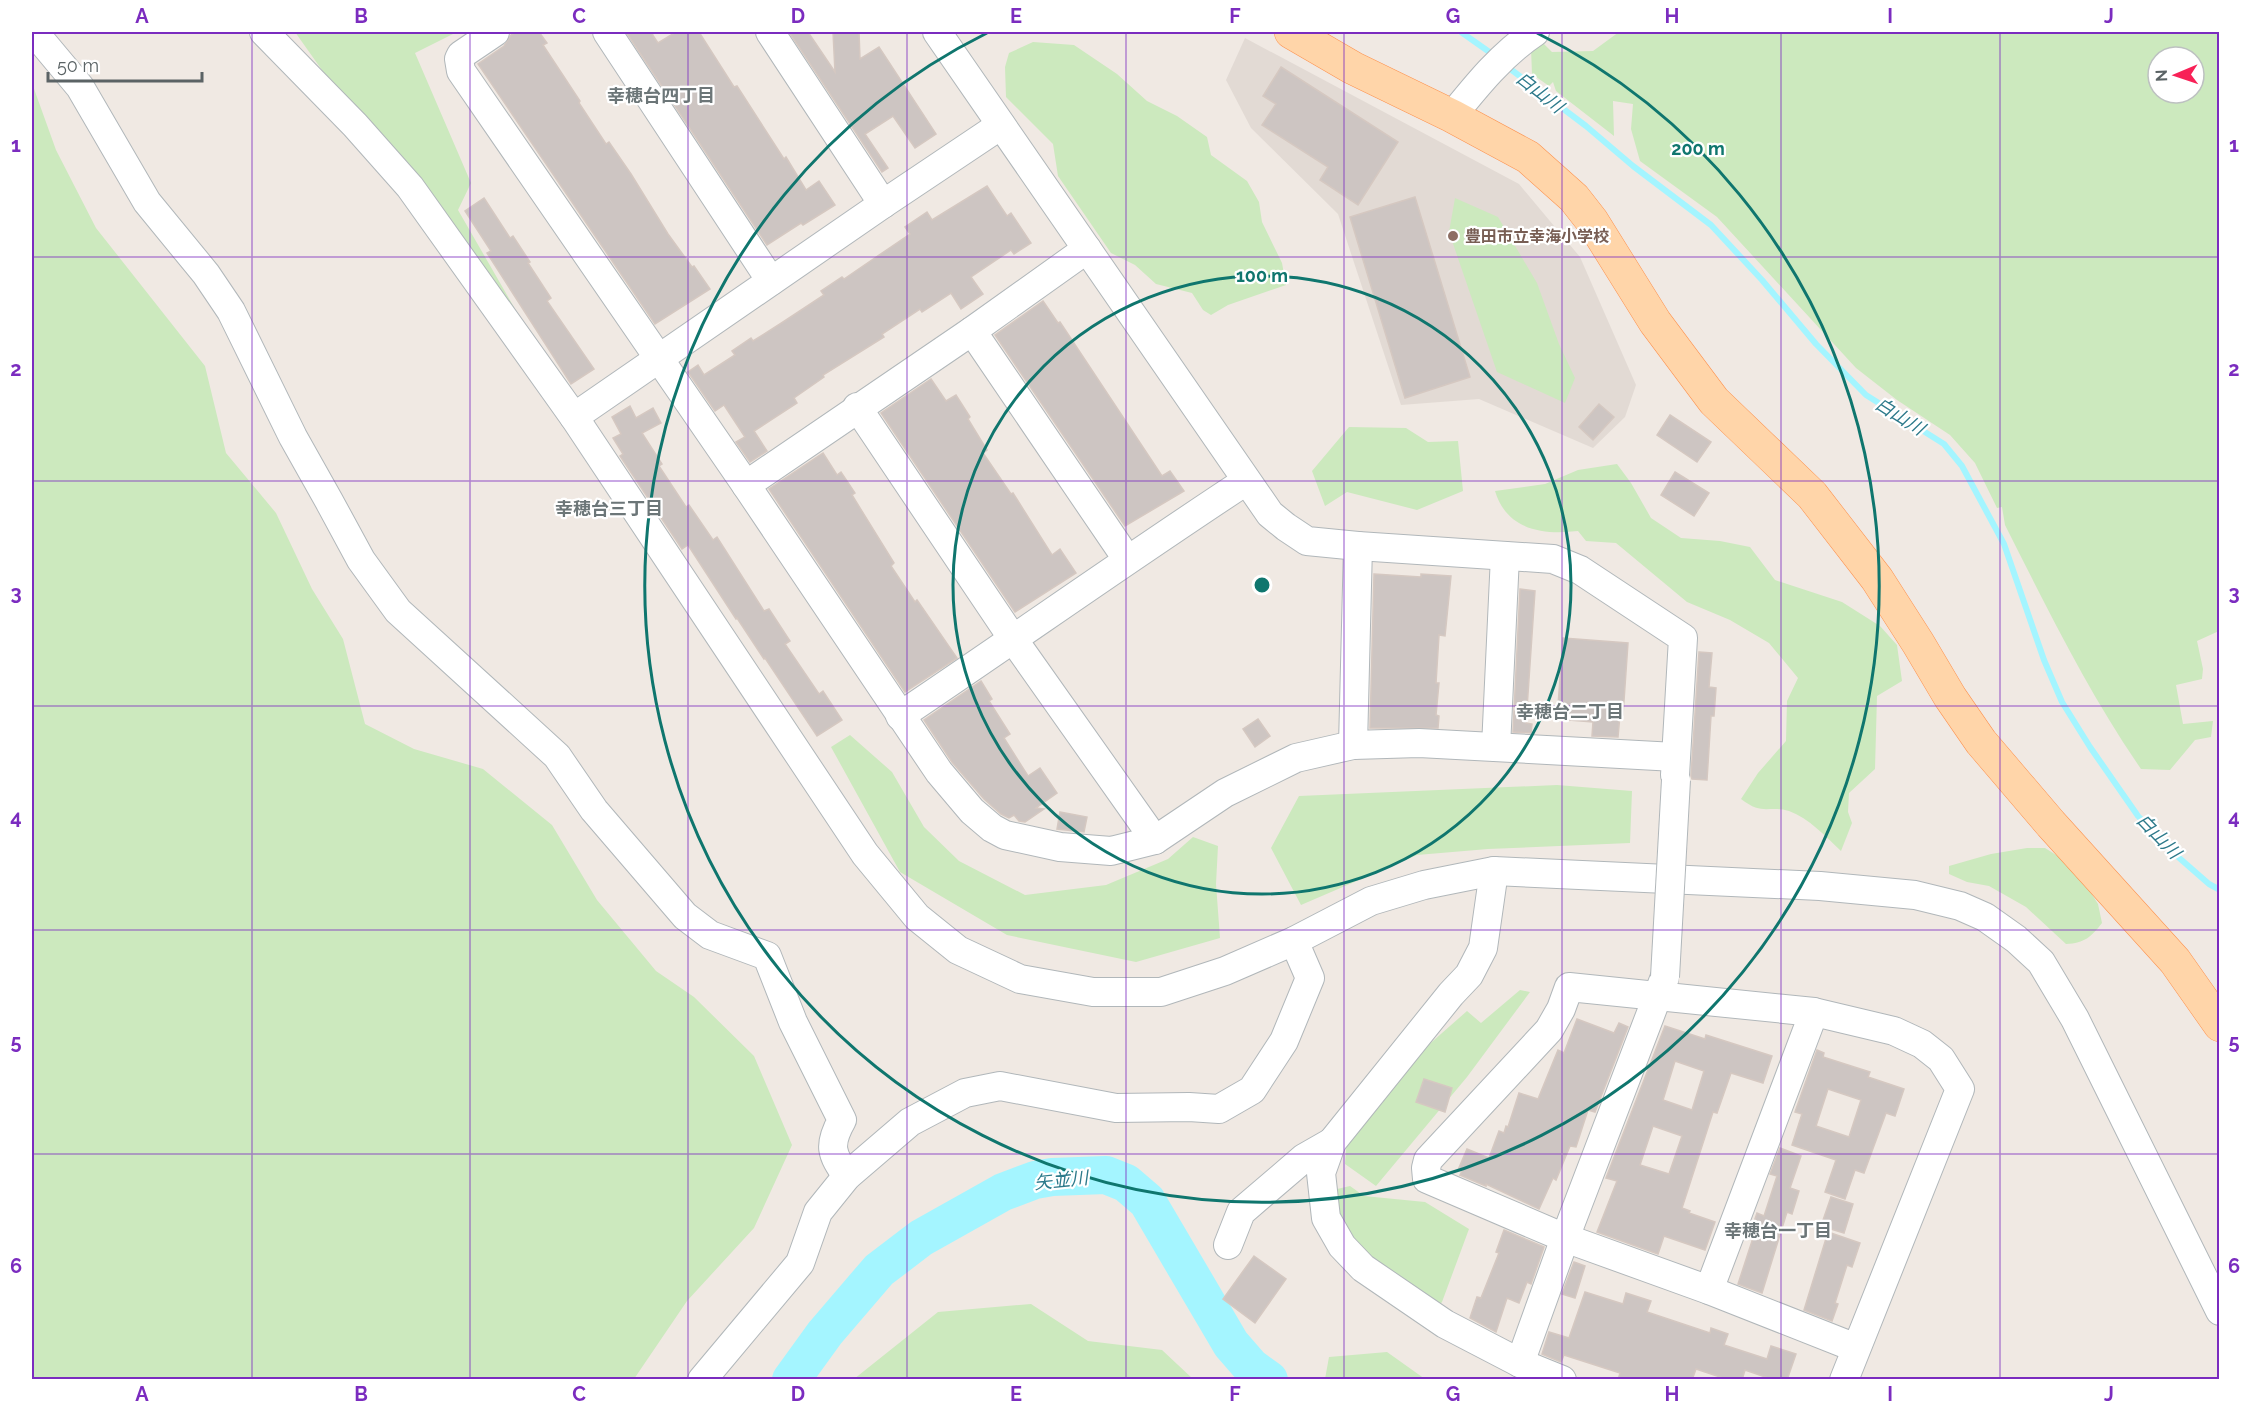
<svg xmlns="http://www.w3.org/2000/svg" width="2251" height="1411" font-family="Raleway,'Noto Sans JP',sans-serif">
<rect width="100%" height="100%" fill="#f0e9e3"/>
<path fill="#e2dad4" d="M1245,38l274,146 61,73 56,128 -11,32 -32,31 -114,-49 -78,6 -63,-191 -87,-86 -25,-48z"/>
<g fill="#cce9be" fill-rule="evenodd">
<path d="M295,32h162l-42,21 56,130 -13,27 83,144 -8,14z"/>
<path d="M1619,32h600v599l-22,10 6,28 -1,10 -26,6 7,39 30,-3 -2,16 -16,3 -25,30 -29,-1c-53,-77 -94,-161 -136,-244l-3,-18 -5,1 -22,-45 -25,-28 -53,-35 -41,-32 -139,-151 -77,-56 -9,-32 2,-25 -20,-3 1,35 -58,-45 -3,-9 -4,4 -17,-12 -1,-26 12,-5 9,9 41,-1zM2158,57h36v36h-36z"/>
<path d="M1033,42l41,3 43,29 30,27 30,15 30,21 4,18 36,26 12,21 3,20 20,41 4,22 -58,20 -17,10 -8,-5 -11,-17 -36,-9 -21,-19 -24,-12 -53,-77 -5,-32 -47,-47 -1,-30 4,-14z"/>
<path d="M33,86l23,64 40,78 109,138 21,87 50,60 36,76 31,50 22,85 49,25 69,20 69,56 45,75 59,71 38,26 60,59 38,89 -38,83 -67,73 -53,78h-602v-1292z"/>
<path d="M1455,198l43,19 39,66 22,61 16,34 -10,25 -68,-31 -48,-140z"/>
<path d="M1349,427l57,1 22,14 30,-1 5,50 -46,19 -70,-18 -22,14 -13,-35z"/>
<path d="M1617,464l14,19 20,35 30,20 39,3 30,6 25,33 67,22 38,24 17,19 5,36 -25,15 -2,73 -26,24 -1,19 4,11 -11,28c-15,-14 -32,-33 -52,-40 -21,-6 -26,5 -48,-12l17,-26 28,-32 1,-40 11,-23 -29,-35 -39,-23 -43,-18 -71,-59 -30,-2 -8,-10c-36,4 -71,-1 -83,-40l50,-7 33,-14z"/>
<path d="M850,735l42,37 32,55 35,34 66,34 81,-10 62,-26 25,-22 25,9 -2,38 4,54 -84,24 -129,-27 -107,-63 -69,-125z"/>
<path d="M1557,785l75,6 -2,52 -142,6 -71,6 -116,50 -30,-57 28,-52z"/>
<path d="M2027,848h18l16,10 22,22 15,24 4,19c-11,14 -17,20 -36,21l-40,-37 -37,-21 -22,-4 -18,-8v-8l42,-12z"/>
<path d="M1520,990l10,2 -63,85 -91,109 -31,-22 2,-26 78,-90 42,-37 14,12z"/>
<path d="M1350,1186l14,10 61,6 44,27 -27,73 -13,14 -75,-44 -21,-82z"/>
<path d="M1031,1304l57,37 74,9 31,29h-339l84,-67z"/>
<path d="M1387,1352l38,27h-100l4,-22z"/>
</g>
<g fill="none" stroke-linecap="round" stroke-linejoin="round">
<g stroke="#a4f5ff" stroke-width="6">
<path d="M1461,32l34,24"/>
<path d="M1505,65l81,61 47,40 78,59 51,55 54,64 50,51 78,49 18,22 42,78 40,116 18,42 28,45 48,69 39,40 32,28 11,6"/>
</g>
<path stroke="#a4f5ff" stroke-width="38" d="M791,1380l34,-47 54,-63 42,-32 82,-46 32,-12 17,-3 54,-2 20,8 21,18 84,143 20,23 18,13"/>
</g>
<g fill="#cdc5c2" stroke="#d5c8c1" stroke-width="1.5" fill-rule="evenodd">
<path d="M516,32h23l8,11 -4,2 37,56 -1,2 27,41 3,-2 22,32 37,60 24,33 2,-1 16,23 -55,35 -177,-260 26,-18 7,-11z"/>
<path d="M626,32h31l-5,2 6,9 18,-11h23l35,55 3,-1 47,73 2,-2 20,33 13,-9 16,24 -32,20 -2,-2 -34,22z"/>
<path d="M789,32h19l27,40 -2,-40h26l1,27 19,-12 57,87 -21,14 -22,-32 -28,18 23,34 -6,4z"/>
<path d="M1281,67l117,75 -40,63 -38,-25 8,-13 -66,-42 14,-21 -13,-8z"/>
<path d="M987,186l20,30 4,-3 20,30 -17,11 -3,-4 -40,27 12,17 -22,15 -10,-16 -29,19 -2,-3 -38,25 2,3 -61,38 1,2 -30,21 3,5 -43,28 13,20 -17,11 -14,-20 9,-5 -21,-32 -9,6 -27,-39 10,-7 6,10 31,-20 -3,-4 19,-13 2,3 30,-19 41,-27 -3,-4 21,-14 2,2 66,-45 -5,-7 22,-15 5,8z"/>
<path d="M1415,197l55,180 -65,21 -55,-181z"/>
<path d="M484,198l26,40 3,-2 17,26 -2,1 23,35 -4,3 47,68 -23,15 -84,-131 4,-2 -26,-40z"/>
<path d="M1043,301l15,22 2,-1 102,154 8,-5 14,20 -59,35 -130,-191z"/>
<path d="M931,379l15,22 10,-6 14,22 -2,2 19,31 -4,3 28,41 2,-1 39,62 8,-6 16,24 -61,39 -134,-199z"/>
<path d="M1599,404l15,13 -21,23 -14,-13z"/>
<path d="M630,406l6,12 17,-10 8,15 -19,10 20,31 -3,2 27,41 3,-2 24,35 4,-3 47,74 5,-2 21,32 -5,3 34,50 4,-3 19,29 -25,16 -52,-78 -1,1 -27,-41 -1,1 -48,-74 -6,4 -62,-93 3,-2 -10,-16 8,-4 -9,-17z"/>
<path d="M1670,415l41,27 -14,20 -40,-27z"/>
<path d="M823,453l14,22 4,-3 14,21 -3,2 42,68 -3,3 24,36 2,-2 40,58 -52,34 -136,-203z"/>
<path d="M1675,472l34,21 -15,23 -33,-21z"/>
<path d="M1374,574l47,3v-3l30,2 -6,60 -6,-1 -3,48h3l-3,32 3,1 -1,12h-68z"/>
<path d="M1520,589l15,2 -9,132 6,1 -1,9 -18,-1z"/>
<path d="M1563,638l65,5 -5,72h-3l-2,22 -26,-1 1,-14 -36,-3z"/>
<path d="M1699,652l13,1 -3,34 7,1 -2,28h-3l-4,64 -15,-1 -1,-3z"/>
<path d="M981,681l11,18 -3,2 21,33 -6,4 24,38 12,-8 17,25 -21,15 8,1 -19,13 -6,-1 -5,-6 -5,3 -8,-4 -17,-15 -32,-37 -28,-42z"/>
<path d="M1258,719l12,17 -15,11 -12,-18z"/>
<path d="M1060,812l27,5 -3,15 -27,-3z"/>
<path d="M1577,1019l37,14 5,-10 9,4 -33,85 -7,-2 -12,37 -6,-1 -14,34 -3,-2 -14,31 -53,-25v2l-26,-11 2,-4 -4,-1 9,-21 22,9 10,-27 5,2 2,-7 2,1 11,-34 19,6 20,-49 6,3z"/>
<path d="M1665,1026l40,13 1,-4 66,21 -9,27 -32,-10 -14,40 -4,-1 -31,96 8,3 -1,2 26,9 -10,28 -41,-14 -6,18 -61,-22 20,-51 -11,-3zM1675,1061l29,10 -12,39 -29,-10zM1653,1126l29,10 -13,38 -29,-9z"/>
<path d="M1817,1050l7,3 -1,4 47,15 -2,5 36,12 -9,27 -9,-3 -22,60 -9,-3 -10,29 -20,-7 11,-32 -44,-15 10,-31 -7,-2zM1828,1089l33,11 -12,37 -33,-11z"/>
<path d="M1424,1079l28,9 -7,24 -29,-10z"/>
<path d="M1780,1148l21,8 -11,32 9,3 -7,23 -5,-2 -25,81 -24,-9 15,-46 -4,-2 8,-23 7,3 13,-40 -7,-2z"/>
<path d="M1831,1197l22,7 -9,29 -23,-7z"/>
<path d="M1504,1230l40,17 -13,37 -4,-2 -8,21 -12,-5 -11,34 -26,-14 7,-21 4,1 18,-45 -3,-1z"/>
<path d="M1828,1232l32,11 -8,24 -5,-2 -12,38 3,1 -6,17 -28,-11z"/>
<path d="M1254,1256l32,23 -31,44 -32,-24z"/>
<path d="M1574,1262l11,4 -10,32 -13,-4z"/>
<path d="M1585,1292l38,12 3,-11 25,8 -4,11 63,21 1,-5 17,6 -4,11 43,14 4,-13 25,8 -9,26h-13l-29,-10 -3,10h-13l-33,-11 -4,11h-74l2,-7 -56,-18 -3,7 -19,-8 7,-22 20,6z"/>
</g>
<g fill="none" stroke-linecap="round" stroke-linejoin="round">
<defs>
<g id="minor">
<path d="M34,32l46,55 67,115 59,72 25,37 62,126 36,64 32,59 37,51 159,145 37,54 91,106 25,19 57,21 26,66 49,98c-14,25 -11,34 5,56"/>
<path d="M264,32l91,93 55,62 164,230 291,437 52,63 41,33 62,29 73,13h68l64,-21 69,-30 77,-40 53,-16 70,-14 326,15 95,9 45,11 25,11 31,22 25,23 34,57 145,292"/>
<path d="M495,32l-34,23 -2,4 2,12 285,414 193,287 33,39 20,17 13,7 55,12 51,4 44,-11 70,-47 71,-35 57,-13 66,-2 256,14"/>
<path d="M607,32l164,249"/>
<path d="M770,32l113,172"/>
<path d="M937,32l333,482 16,13 21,14 51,5 195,13 27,11 103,68 -8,137"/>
<path d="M1452,116c25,-31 50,-62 83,-84"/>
<path d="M972,331l155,228"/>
<path d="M857,407l156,232 142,201"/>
<path d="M574,417l309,-213 118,-79"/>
<path d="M746,485l226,-154 115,-82"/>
<path d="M900,716c116,-78 230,-159 346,-235"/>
<path d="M1353,745l5,-199"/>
<path d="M1496,747l9,-191"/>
<path d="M1494,871l-11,77 -14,27 -18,19 -119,148 -11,31 5,45 16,28 21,22 82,56 75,39 42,17"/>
<path d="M1228,1245l13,-33 63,-54 28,-16"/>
<path d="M1709,1290l105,-278"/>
<path d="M1520,1363l45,-125 99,-259"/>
<path d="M702,1380l98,-117 18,-51 29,-36 63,-54 55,-29 35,-7 116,22 73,-1 30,2 33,-19 32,-49 26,-63 -16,-37"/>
<path d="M1844,1380l116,-291 -19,-30 -19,-15 -28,-13 -80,-19 -245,-25 -8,22 -12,21 -121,130 -2,8 1,11 138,59 144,52 147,58"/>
</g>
<path id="major" d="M1291,32l62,36 99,48 76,41 46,41 18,23 63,101 59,79 98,94 65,84 41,64 32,54 31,45 70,82 124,137 45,64"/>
</defs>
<use href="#minor" stroke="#b1b7ba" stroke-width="30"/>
<use href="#major" stroke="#fd924f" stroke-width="34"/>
<use href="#minor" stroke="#fff" stroke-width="28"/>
<use href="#major" stroke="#ffd5a9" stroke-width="33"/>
<defs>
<path id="minor-bridge" d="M1665,977l11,-197"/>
</defs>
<use href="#minor-bridge" stroke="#b1b7ba" stroke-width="30" stroke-linecap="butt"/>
<use href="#minor-bridge" stroke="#fff" stroke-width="28"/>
</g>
<path fill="none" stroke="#7b2cbf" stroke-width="1.5" stroke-opacity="0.55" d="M252,32v1348M470,32v1348M688,32v1348M907,32v1348M1126,32v1348M1344,32v1348M1562,32v1348M1781,32v1348M2000,32v1348M32,257h2188M32,481h2188M32,706h2188M32,930h2188M32,1154h2188"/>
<g fill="none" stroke="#0f766e" stroke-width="3">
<circle cx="1262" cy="585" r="309"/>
<path d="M1537 33A617 617 0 1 1 987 33"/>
</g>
<circle fill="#8d6e63" stroke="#fff" stroke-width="2" cx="1453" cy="236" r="6"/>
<g text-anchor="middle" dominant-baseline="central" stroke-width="4.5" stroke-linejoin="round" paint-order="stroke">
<g font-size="16" font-weight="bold" fill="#785e54" stroke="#fff" text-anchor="start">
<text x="1465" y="236">豊田市立幸海小学校</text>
</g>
<g font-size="18" font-style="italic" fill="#2d7a8b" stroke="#fff">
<text transform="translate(1540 92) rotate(38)">白山川</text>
<text transform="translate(1900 416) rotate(32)">白山川</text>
<text transform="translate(2159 836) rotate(46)">白山川</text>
<text transform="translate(1061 1180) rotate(-6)">矢並川</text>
</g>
<g font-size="18" font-weight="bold" fill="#6c7678" stroke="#fff">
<text x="661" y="95">幸穂台四丁目</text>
<text x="609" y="508">幸穂台三丁目</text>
<text x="1570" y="711">幸穂台二丁目</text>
<text x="1778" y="1230">幸穂台一丁目</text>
</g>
</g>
<circle cx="1262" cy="585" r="9" fill="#0f766e" stroke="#fff" stroke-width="3"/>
<g font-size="18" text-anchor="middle" font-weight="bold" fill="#0f766e" stroke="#fff" stroke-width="4.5" stroke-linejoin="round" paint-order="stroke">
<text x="1698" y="155">200 m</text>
<text x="1262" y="282">100 m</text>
</g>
<rect width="2251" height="1411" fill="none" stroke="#ffffff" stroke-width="66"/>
<g transform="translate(2176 75) rotate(268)"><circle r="28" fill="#ffffff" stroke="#bdc1c1" stroke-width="1.5"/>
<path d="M0-4.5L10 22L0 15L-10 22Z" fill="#f82157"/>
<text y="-9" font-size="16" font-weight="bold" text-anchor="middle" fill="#5b6365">N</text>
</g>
<path d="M48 72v9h154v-9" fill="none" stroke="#5b6365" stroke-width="3"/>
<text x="57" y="72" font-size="18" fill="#5b6365" stroke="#ffffff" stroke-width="4.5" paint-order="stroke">50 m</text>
<rect x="33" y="33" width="2185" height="1345" fill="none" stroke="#7b2cbf" stroke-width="2"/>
<g font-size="20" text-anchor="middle" font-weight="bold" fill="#7b2cbf">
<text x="142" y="23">A</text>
<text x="361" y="23">B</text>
<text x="579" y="23">C</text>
<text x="798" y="23">D</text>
<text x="1016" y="23">E</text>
<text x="1235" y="23">F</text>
<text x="1453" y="23">G</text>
<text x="1672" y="23">H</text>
<text x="1890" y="23">I</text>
<text x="2109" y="23">J</text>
<text x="16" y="152">1</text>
<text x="2234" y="152">1</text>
<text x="16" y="376">2</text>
<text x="2234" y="376">2</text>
<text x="16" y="600">3</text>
<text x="2234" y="600">3</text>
<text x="16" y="824">4</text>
<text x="2234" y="824">4</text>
<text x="16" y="1049">5</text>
<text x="2234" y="1049">5</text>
<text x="16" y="1273">6</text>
<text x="2234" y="1273">6</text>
<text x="142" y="1401">A</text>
<text x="361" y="1401">B</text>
<text x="579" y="1401">C</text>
<text x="798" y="1401">D</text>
<text x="1016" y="1401">E</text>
<text x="1235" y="1401">F</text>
<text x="1453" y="1401">G</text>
<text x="1672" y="1401">H</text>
<text x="1890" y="1401">I</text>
<text x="2109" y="1401">J</text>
</g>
</svg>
